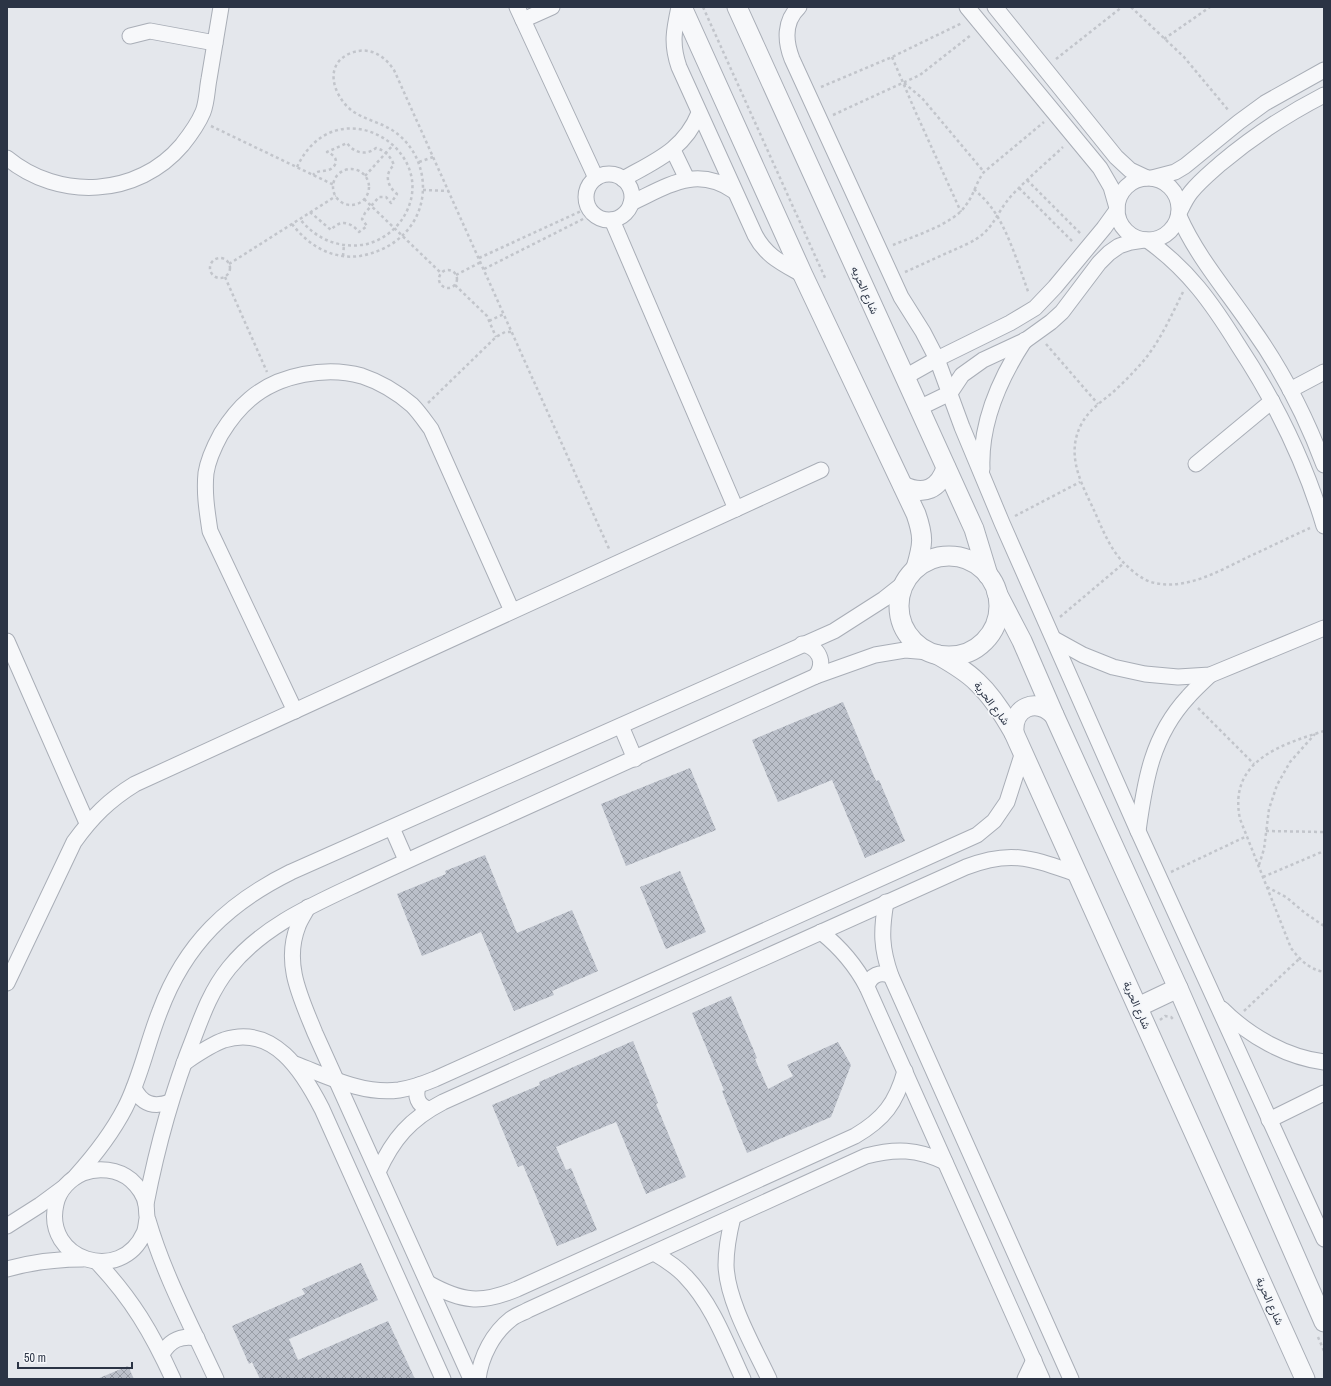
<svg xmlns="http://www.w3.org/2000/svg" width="1331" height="1386" font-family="'Archivo Narrow',Vazirmatn,sans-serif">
<defs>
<pattern id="building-cross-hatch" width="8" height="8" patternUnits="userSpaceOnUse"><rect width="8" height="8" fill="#bbc0ca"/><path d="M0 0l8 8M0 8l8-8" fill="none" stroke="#989da6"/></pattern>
</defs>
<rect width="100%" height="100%" fill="#e4e7ec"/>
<g fill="url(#building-cross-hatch)">
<path d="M843,702l33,79 3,-1 26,61 -40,17 -33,-78 -54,22 -26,-62z"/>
<path d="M690,768l26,62 -90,36 -25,-62z"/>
<path d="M485,855l32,78 55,-23 26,61 -46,20 2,4 -40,16 -33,-79 -59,24 -25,-62 49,-20 -1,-3z"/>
<path d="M680,871l26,61 -40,17 -26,-62z"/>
<path d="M731,996l26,62 -2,1 13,30 25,-13 -6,-11 51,-23 13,23 -20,52 -84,36 -25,-62 2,-1 -32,-77z"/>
<path d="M633,1041l25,62 -2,1 30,73 -40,17 -30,-72 -60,25 10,23 5,-2 26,62 -40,16 -34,-81 -5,2 -26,-62 48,-20 -1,-3z"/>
<path d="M361,1263l17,37 -89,39 9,21 90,-39 27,58h-155l-8,-17 -3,2 -17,-38 73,-32 -3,-5z"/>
<path d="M128,1366l6,13h-37z"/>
</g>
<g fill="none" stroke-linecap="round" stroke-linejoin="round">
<defs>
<g id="minor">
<path d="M517,7l79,171"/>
<path d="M679,7c-5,23 -8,37 0,60l76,168c11,21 27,28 48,40"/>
<path d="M799,7c-15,14 -14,34 -7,52l109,238 22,35 14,27 25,68 40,96 136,308 186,408"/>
<path d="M967,7l133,161 11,19 6,21"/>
<path d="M995,7l121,150 14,13 17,8"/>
<path d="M523,20l29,-13"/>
<path d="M130,36l20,-5 65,12"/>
<path d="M673,150l14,29"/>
<path d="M7,158c52,43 131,39 175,-13 8,-10 16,-21 21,-33 4,-10 4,-23 6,-33 4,-24 8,-48 12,-72"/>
<circle cx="609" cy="197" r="23"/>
<path d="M1152,178l23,-6 10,-6 54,-44 26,-19 59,-33"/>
<circle cx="1148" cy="209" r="31"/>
<path d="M623,179c32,-18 61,-29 76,-66"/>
<path d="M631,203c37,-17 65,-38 103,-12"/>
<path d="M1179,213c4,-8 7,-15 12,-21 9,-11 19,-19 29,-28 32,-27 67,-50 104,-69"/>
<path d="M1179,216c18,41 48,75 73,112 30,42 54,89 72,137"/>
<path d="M612,220l124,289"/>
<path d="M1147,240c41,29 65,63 91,105 37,56 67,117 86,181"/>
<path d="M905,377l32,-18 73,-36 25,-15 20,-21 49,-59 13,-18"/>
<path d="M1290,390l34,-18"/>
<path d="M919,408l31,-15 12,-18 21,-15 43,-20 25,-18 11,-10 37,-49 10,-10 10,-7 12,-4 13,-2"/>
<path d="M1196,464l76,-63"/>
<path d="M982,469c-2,-47 18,-91 43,-129"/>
<path d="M1054,639l29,16 30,12 32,7 33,3 32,-2 114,-47"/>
<path d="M7,641l80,182"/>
<path d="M802,644c17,3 24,18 14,32"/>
<path d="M295,711l-85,-180c-3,-20 -6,-38 -4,-58 2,-13 9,-28 15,-39 8,-13 17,-25 29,-35 29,-25 77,-33 112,-23 18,6 36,17 50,29 7,7 13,16 19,24l81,182"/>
<path d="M621,726l14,33"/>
<path d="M392,828l14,32"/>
<path d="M1138,831c7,-51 14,-95 50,-134 7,-8 15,-15 22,-22"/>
<path d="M886,902c-5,29 -5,46 5,74l180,403"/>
<path d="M308,907c-3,6 -8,13 -10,19 -15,38 3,72 17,107l156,346"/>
<path d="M821,932c20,16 34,32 46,55l175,392"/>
<path d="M7,983l67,-141c18,-25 35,-42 61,-58l686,-314"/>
<path d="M867,987c3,-12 13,-16 24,-11"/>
<path d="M1222,1009c27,27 64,48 102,53"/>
<path d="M184,1063c12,-8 26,-18 40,-23 50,-16 79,32 98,69l121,270"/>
<path d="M295,1064c32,12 68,31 104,26 12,-2 24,-6 36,-11l542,-244 17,-14 13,-19 16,-50"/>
<path d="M419,1085c-5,11 -1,21 10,24"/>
<path d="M134,1088c8,16 19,20 36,14"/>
<path d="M1269,1120l55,-27"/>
<path d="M378,1172c15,-33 32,-53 65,-70l523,-235c46,-18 67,-8 111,7"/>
<path d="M76,1176c19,-21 36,-43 49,-68 16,-31 22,-65 35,-97 25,-67 68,-108 131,-139l543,-241 50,-32 19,-15"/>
<path d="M146,1204c11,-57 26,-112 48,-167 9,-24 18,-48 35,-69 33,-41 81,-62 128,-84 45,-21 89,-41 134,-61 108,-49 217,-98 325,-147l59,-21 30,-5 24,2"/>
<path d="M733,1217c-4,16 -7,32 -7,48 1,36 28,82 43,114"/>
<path d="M147,1219c-1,4 -1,10 -3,14 -23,52 -101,27 -88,-29 3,-14 14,-25 27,-31 15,-6 35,-4 48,7 7,6 14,16 15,25 1,5 0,11 2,15 16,55 44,107 68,159"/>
<path d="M7,1226l33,-21 23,-17"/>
<path d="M654,1253c12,7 23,14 32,24 27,28 41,68 57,102"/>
<path d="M97,1262c35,37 55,71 76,117"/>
<path d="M7,1269c25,-7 50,-10 76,-10"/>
<path d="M428,1283c34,19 53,21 89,6l338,-153c29,-17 41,-33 50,-65"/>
<path d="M162,1354c8,-14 19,-19 35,-16"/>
<path d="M478,1379c3,-23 15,-46 33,-60 5,-4 12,-6 17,-9l338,-154c30,-8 51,-7 79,6"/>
<path d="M1025,1379l9,-19"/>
</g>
<g id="tertiary">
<path d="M682,7l121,268 113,239c8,23 7,30 0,54"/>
<path d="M737,7l237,522 14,46"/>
<path d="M903,486c21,10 36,3 43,-18"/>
<circle cx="949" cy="606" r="50"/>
<path d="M997,593l25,48 32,74 124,273 146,334"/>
<path d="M938,655c14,8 28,16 39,27 15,14 27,33 37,51l291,646"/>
<path d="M1014,733c-2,-26 22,-36 40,-18"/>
<path d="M1138,1007l40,-19"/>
</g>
</defs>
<use href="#minor" stroke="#a9aeb7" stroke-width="17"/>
<use href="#tertiary" stroke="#a9aeb7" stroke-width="21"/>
<g stroke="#c2c5cb" stroke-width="2.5" stroke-dasharray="3 3" stroke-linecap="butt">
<path d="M703,7l123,273"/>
<path d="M1131,7l53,50 45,54"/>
<path d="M1164,39l46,-32"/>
<path d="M892,57l24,56 45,99"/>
<path d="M1056,59l66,-52"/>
<path d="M904,83l18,15 62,74"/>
<path d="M821,87l71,-30 70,-34"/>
<path d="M833,115l87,-40 51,-40"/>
<path d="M211,126l123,59"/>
<path d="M419,162l14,-5"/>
<path d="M297,167c39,-83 148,-16 106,51 -9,14 -25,25 -42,27 -24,3 -46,-7 -61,-26"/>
<circle cx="351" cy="187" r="18"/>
<path d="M365,176l28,-31"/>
<path d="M1027,180l54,54"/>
<path d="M1019,188l54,54"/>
<path d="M974,189c6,6 12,11 17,18 17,22 28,60 38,87"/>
<path d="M423,190l26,1"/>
<path d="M364,199l77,74"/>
<path d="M310,212l21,18c9,-11 20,-8 28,2l8,-6 -5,-7 3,-6 14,-16h7l5,6 6,-9c-10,-8 -13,-20 -3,-29 -4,-9 -8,-14 -18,-17 -10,8 -22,5 -29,-5l-20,9c3,1 6,3 8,6 3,5 -2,11 -7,12 -6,2 -10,0 -15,5"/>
<path d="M292,224c16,21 40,36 68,32 22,-4 42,-15 54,-35 18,-31 8,-72 -22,-91 -13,-8 -29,-11 -41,-20 -18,-15 -28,-46 0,-57 18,-7 33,2 43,17l216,481"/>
<path d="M893,245c21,-9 61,-21 73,-40 8,-10 10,-23 18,-33l60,-50"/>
<path d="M343,256l1,-11"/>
<path d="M479,258l109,-50"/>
<circle cx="220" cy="268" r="10"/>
<path d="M229,264l107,-68"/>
<path d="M484,269l109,-55"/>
<circle cx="448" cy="279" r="9"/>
<path d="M905,272l62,-28c28,-13 27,-29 45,-49 16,-17 34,-32 51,-48"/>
<path d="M456,275l25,-13"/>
<path d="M225,277l42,95"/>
<path d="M455,285l32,31 9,21"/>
<path d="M1183,292c-13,26 -25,54 -45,75 -8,9 -17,18 -26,26 -11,9 -23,17 -30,30 -16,29 -3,56 10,83 9,19 17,43 33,58 8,8 19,17 30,19 33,7 66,-13 95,-27 20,-9 40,-19 60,-28"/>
<path d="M489,321l15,-7"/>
<path d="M1046,344l52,60"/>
<path d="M428,403l68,-66 9,-5h7"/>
<path d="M1015,516l65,-34"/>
<path d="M1060,617l64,-54"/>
<path d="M1198,708l56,56"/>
<path d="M1324,731c-44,14 -96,30 -84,88l51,129c9,12 18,21 33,24"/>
<path d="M1266,831l58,1"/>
<path d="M1259,865l5,-16 5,-40 8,-24 13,-23 25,-28"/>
<path d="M1171,872l76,-36"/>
<path d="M1263,877l61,-26"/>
<path d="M1267,887l19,10 19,16 19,13"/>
<path d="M1244,1011l55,-52"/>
<path d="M1160,1020l5,-4 6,1 2,2"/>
<path d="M1318,1337l6,14"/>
</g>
<use href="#minor" stroke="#f7f8fa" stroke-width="15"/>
<use href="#tertiary" stroke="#f7f8fa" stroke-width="19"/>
</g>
<g text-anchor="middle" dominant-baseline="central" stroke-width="3.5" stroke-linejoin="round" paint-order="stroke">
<g font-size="11" fill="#2b3445" stroke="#f4f6f9">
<text transform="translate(865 290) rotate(66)">شارع الحريه</text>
<text transform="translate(992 703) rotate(53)">شارع الحرية</text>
<text transform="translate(1137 1005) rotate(66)">شارع الحرية</text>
<text transform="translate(1270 1301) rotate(66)">شارع الحرية</text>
</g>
</g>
<rect width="1331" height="1386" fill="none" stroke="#2b3445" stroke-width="16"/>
<path d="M18 1362v6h114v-6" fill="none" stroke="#2b3445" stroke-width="2"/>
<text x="24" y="1362" font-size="12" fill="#2b3445" stroke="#f4f6f9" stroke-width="3" paint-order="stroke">50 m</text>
</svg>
